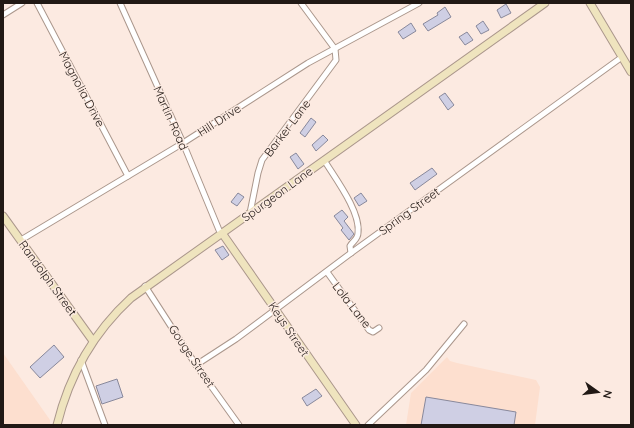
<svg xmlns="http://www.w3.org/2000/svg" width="634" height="428" font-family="Quicksand,sans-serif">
<rect width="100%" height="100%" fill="#fceae1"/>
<g fill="#fddfcf">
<path d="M3,353l47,67v5h-47z"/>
<path d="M447,357l3,4 7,2 79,17 4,7 -5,38h-129l5,-32z"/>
</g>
<g fill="#cfcfe4" stroke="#88889b">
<path d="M506,4l5,9 -10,5 -4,-8z"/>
<path d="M445,7l6,10 -23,14 -5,-7 15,-9 -1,-2z"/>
<path d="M483,21l6,9 -8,4 -5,-8z"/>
<path d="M411,23l5,8 -13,8 -5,-7z"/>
<path d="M467,32l6,8 -8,5 -6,-8z"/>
<path d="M445,93l9,12 -6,5 -9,-13z"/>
<path d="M311,118l5,4 -11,15 -5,-4z"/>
<path d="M323,135l5,5 -12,11 -4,-6z"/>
<path d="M296,153l8,11 -6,5 -8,-12z"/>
<path d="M432,168l5,6 -22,16 -5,-7z"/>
<path d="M238,193l6,4 -7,9 -6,-4z"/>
<path d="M361,193l6,8 -8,5 -5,-8z"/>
<path d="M342,210l6,7 -4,4 10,13 -5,6 -8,-10 2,-2 -9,-12z"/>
<path d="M223,246l6,9 -7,5 -7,-10z"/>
<path d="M54,345l10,12 -24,21 -10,-11z"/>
<path d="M117,379l6,18 -21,7 -6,-18z"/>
<path d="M316,389l6,7 -15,10 -5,-8z"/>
<path d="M426,397l90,15 -2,13h-93z"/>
</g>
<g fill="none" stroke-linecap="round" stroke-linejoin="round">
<defs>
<g id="street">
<path d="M37,3l91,173"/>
<path d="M120,3l63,140 36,87 3,3"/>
<path d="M3,15l19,-12"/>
<path d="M324,160c11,18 37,52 34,73 0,6 -5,8 -8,13l1,7"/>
<path d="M250,213l8,-40 4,-13 74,-100 -1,-11 -34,-46"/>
<path d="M21,240l162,-97 125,-80 111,-60"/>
<path d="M327,272l42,58 4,2 6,-4"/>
<path d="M145,286l51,79 43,60"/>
<path d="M81,360l24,65"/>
<path d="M196,365l40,-26 115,-86 271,-196"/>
<path d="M368,425l58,-55 38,-46"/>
</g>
<g id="secondary">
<path d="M590,3l41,69"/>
<path d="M3,216l90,125"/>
<path d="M222,233l134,192"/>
<path d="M57,425c12,-49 37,-93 74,-127l414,-295"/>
</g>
</defs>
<use href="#street" stroke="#ab978c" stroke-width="7"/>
<use href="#secondary" stroke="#ab978c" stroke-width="9"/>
<use href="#street" stroke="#fff" stroke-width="5"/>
<use href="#secondary" stroke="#efe4be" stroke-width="7"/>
</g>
<g text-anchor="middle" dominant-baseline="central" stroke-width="3" stroke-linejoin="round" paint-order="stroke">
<g font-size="12" fill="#211915" stroke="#fceae1">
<text transform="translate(82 89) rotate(62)">Magnolia Drive</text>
<text transform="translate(171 118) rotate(66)">Martin Road</text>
<text transform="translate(219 120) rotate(-33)">Hill Drive</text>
<text transform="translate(287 128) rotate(-53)">Barker Lane</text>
<text transform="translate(277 194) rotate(-36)">Spurgeon Lane</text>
<text transform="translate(409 211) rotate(-36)">Spring Street</text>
<text transform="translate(48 278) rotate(54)">Randolph Street</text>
<text transform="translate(352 305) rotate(52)">Lola Lane</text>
<text transform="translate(289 329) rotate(56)">Keys Street</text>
<text transform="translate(192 356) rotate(56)">Gouge Street</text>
</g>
</g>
<rect width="634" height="428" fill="none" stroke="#211915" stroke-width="8"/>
<g transform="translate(598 392) rotate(104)" stroke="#fceae1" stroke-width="3" paint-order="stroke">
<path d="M0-3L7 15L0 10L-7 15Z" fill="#211915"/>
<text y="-6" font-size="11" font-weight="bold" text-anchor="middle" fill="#211915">N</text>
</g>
</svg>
